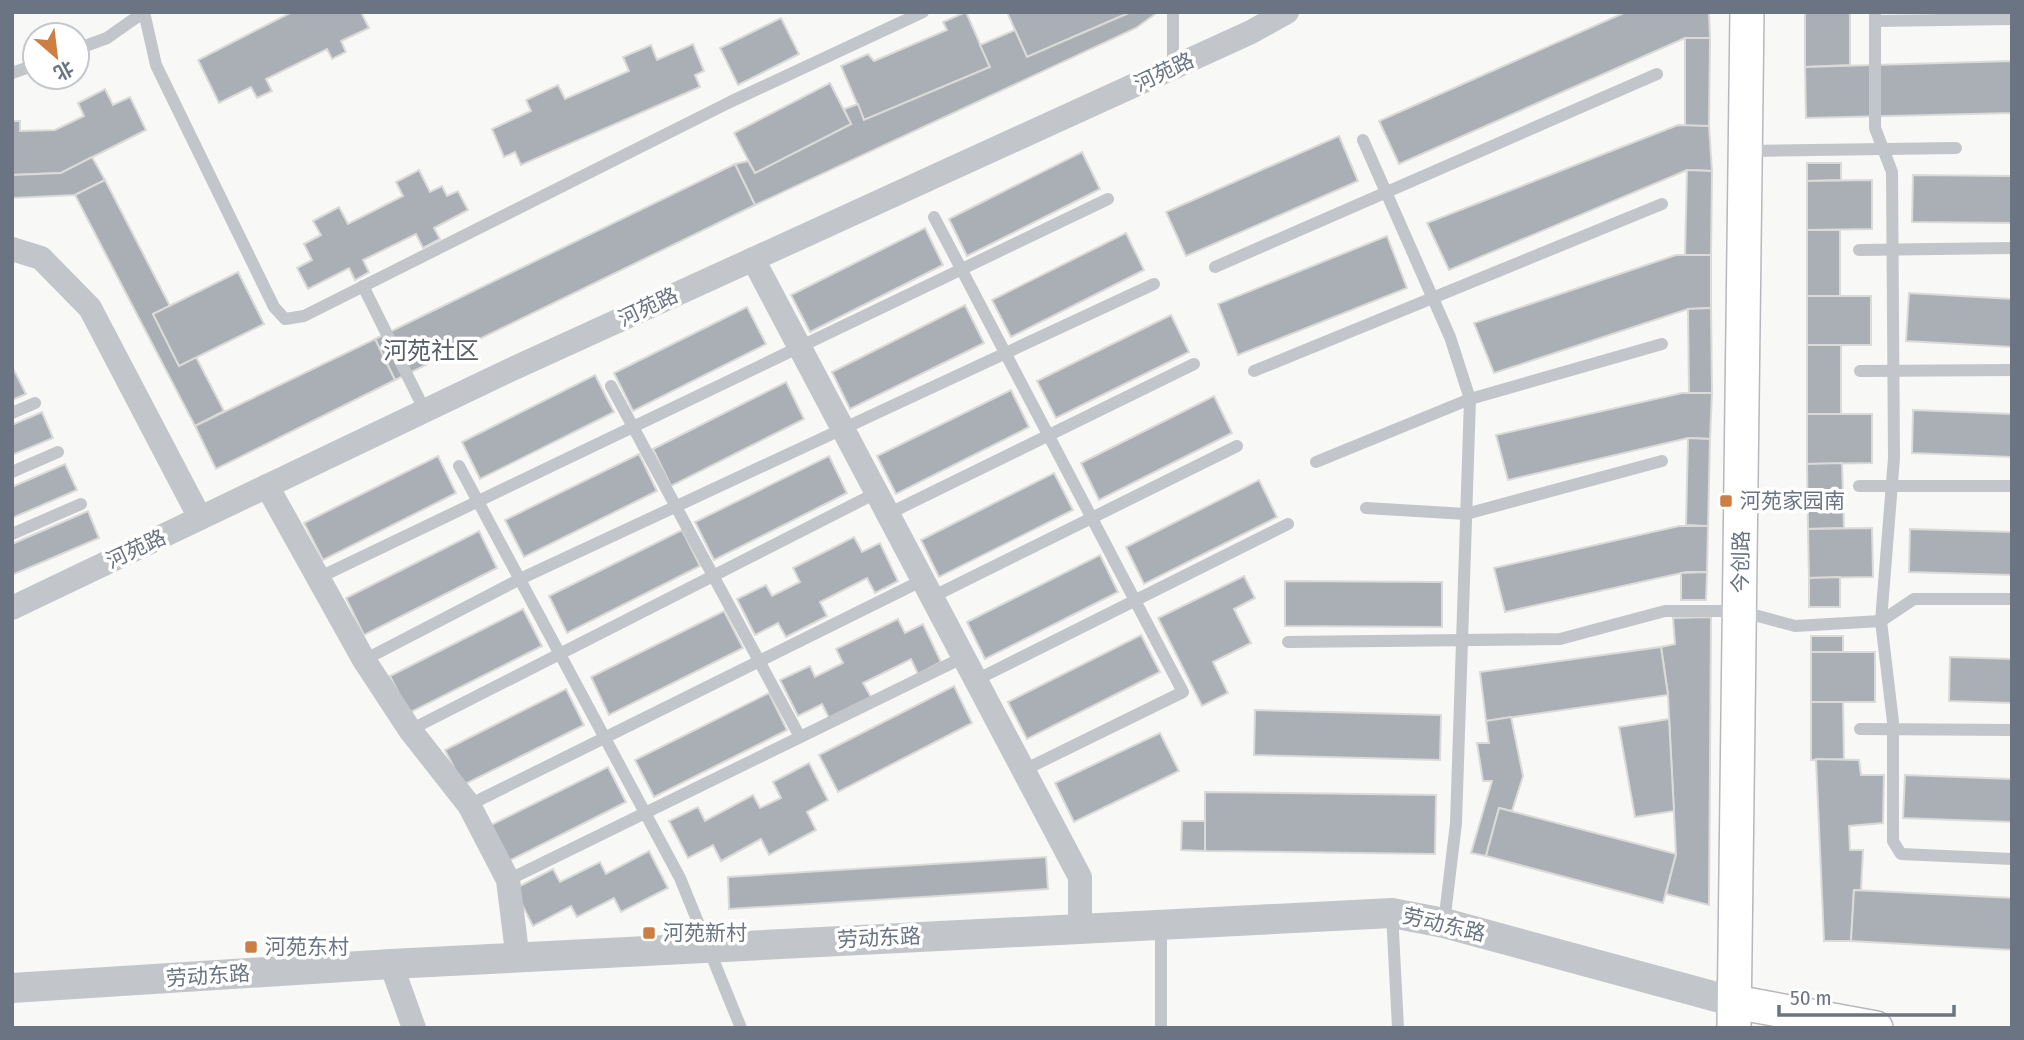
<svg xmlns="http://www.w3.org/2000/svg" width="2024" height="1040" font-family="'Fira Sans Condensed','Noto Sans SC',sans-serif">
<rect width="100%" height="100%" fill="#f8f8f6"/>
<g fill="#aaafb5" stroke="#dadad8" stroke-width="2">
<path d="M292,12h69l8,16 -28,13 5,11 -14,7 -5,-10 -61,30 6,12 -15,7 -6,-11 -32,16 -21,-43z"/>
<path d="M966,12l24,55 -126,53 -23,-54 27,-12 6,7 73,-31 -4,-8z"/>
<path d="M1007,12h124l-104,45z"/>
<path d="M1131,12h27l-22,16 -381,177 -20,-41 13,-3 7,12 96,-49 -7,-15 14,-5 6,16 126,-53 -10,-22 35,-15 12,27z"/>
<path d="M1626,12h83l1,26h-25l-286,126 -20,-43z"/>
<path d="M1805,12h45v53l-45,2z"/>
<path d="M781,18l18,36 -61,31 -18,-37z"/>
<path d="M1685,38h25l-1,88h-24z"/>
<path d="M693,44l11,27 -9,4 5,12 -179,78 -6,-13 -11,5 -12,-28 39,-18 -5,-11 32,-15 7,14 64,-28 -6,-14 28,-12 6,15z"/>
<path d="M2012,61v52l-206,5 -1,-51z"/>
<path d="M830,83l21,41 -96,49 -21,-40z"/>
<path d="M105,89l8,16 17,-8 16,33 -85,43 -49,2v-54h8v10l35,-1 29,-14 -6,-13z"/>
<path d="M1678,125l31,1 3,45 -25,-1 -238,100 -22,-47z"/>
<path d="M1339,136l19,45 -172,75 -20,-44z"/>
<path d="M1082,152l18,37 -133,67 -18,-37z"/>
<path d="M92,157l13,23 -30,15 -63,3v-23l49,-2z"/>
<path d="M1807,163h34v17l-34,1z"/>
<path d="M735,164l20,41 -360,175 -20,-41z"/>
<path d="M419,170l11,22 12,-6 5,10 11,-5 10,19 -34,18 6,11 -17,9 -7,-14 -53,26 6,12 -14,8 -6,-12 -41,21 -11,-21 15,-8 -8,-16 17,-9 -8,-14 26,-14 9,17 55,-28 -7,-14z"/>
<path d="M1687,170l25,1 -1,84h-26z"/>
<path d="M1913,175l99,1v47l-100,-1z"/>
<path d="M105,180l65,126 -17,8 26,52 17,-9 28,54 -29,15 -120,-231z"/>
<path d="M1872,180v49l-65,1v-49z"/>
<path d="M925,228l18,37 -133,67 -19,-37z"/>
<rect x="1807" y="230" width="33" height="66"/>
<path d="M1126,233l18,37 -133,67 -19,-37z"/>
<path d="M1387,236l20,52 -169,67 -20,-51z"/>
<path d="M1676,255h35v53l-23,1 -194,64 -20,-50z"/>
<path d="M238,272l26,52 -85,42 -26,-52z"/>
<path d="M1909,293l103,6v48l-106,-6z"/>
<rect x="1807" y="296" width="64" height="49"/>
<path d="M965,305l19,38 -134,66 -18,-37z"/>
<path d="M747,307l19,37 -133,67 -19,-38z"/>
<path d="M1711,308l1,85 -23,1 -1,-85z"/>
<path d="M1171,315l18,37 -133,66 -19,-37z"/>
<path d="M375,339l20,41 -179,89 -21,-43z"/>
<rect x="1807" y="345" width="34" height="69"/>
<path d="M12,366l14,28 -14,6z"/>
<path d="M595,375l19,37 -134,67 -18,-37z"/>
<path d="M786,382l18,37 -133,67 -18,-37z"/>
<path d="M1011,390l18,37 -133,67 -19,-38z"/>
<path d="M1682,393h30l-2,46 -22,-1 -180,42 -12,-45z"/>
<path d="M1214,396l18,37 -133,67 -18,-37z"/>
<path d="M1913,410l99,4v43l-100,-4z"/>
<path d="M42,412l11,26 -41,17v-30z"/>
<path d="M1807,414h65v49l-65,1z"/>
<path d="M1688,438l22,1 -2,87 -22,-1z"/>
<path d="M639,454l18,37 -133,66 -19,-37z"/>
<path d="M438,456l18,37 -133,67 -19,-37z"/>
<path d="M829,456l18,37 -133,67 -19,-38z"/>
<path d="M1842,463l2,65 -36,1 -1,-65z"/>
<path d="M65,464l12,26 -65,28v-31z"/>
<path d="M1054,473l19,37 -134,67 -18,-37z"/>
<path d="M1259,480l18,37 -133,67 -18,-37z"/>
<path d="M88,511l11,27 -87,37v-31z"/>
<path d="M1679,526h29l-1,46h-21l-181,40 -11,-44z"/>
<path d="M1872,528l1,49 -64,1 -1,-49z"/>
<path d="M1910,529l102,3v43l-103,-3z"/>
<path d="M682,530l18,36 -133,67 -18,-37z"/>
<path d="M479,531l18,37 -133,67 -18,-37z"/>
<path d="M854,537l8,15 18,-9 18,38 -23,12 -8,-15 -47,24 7,14 -41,21 -8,-14 -23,12 -18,-36 29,-14 6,11 28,-14 -7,-14z"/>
<path d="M1100,555l18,37 -133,67 -18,-37z"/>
<path d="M1707,572l-1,28h-25v-27z"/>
<path d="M1244,576l11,22 -21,11 17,34 -38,19 15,31 -26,13 -44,-88z"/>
<path d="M1840,577v30h-31v-29z"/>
<path d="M1285,581l157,1v45l-157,-1z"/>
<path d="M523,609l19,37 -133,67 -19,-37z"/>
<path d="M724,611l19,37 -134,67 -18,-38z"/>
<path d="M1711,617l-2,288 -43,-11 10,-40 -8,-159 -7,-48 14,-3 -2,-26z"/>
<path d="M898,619l7,14 18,-9 18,38 -23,12 -7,-15 -48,24 8,14 -42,21 -7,-14 -24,12 -18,-36 30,-14 5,11 28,-14 -7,-14z"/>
<path d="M1141,635l19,37 -133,67 -19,-37z"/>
<rect x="1811" y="636" width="32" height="16"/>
<path d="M1661,647l7,48 -182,26 -6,-49z"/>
<rect x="1811" y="652" width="64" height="50"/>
<path d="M1950,657l62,2v44l-63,-2z"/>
<path d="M954,686l18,37 -134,69 -19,-37z"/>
<path d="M566,689l18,36 -121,60 -18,-35z"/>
<path d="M769,693l18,37 -133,67 -19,-37z"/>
<path d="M1811,702h32l1,57 -33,1z"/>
<path d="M1255,710l186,5 -1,45 -186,-5z"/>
<path d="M1511,717l12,59 -11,35 -13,-3 -13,48 -15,-3 21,-72h-9l-6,-38h12l-3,-22z"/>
<path d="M1669,719l5,92 -39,6 -16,-90z"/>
<path d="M1160,733l19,38 -105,51 -19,-39z"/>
<path d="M1816,759l43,1 2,15h23l-1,48 -34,3 1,24h13l-2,40h-7l-3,51h-27z"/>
<path d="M809,763l19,37 -21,12 9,18 -47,25 -8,-16 -40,22 -8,-16 -25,13 -19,-37 29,-14 7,14 48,-26 7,13 21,-10 -8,-16z"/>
<path d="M608,767l18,35 -121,61 -18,-36z"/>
<path d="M1905,775l107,4v43l-109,-4z"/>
<path d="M1205,792l231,3 -1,59 -230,-3z"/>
<path d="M1499,808l177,46 -13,49 -177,-47z"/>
<path d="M1182,821h23v30l-24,-1z"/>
<path d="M649,851l19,37 -47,24 -7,-14 -37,19 -6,-11 -38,20 -19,-37 39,-20 7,13 40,-20 6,12z"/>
<path d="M1046,857l2,32 -319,20 -1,-32z"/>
<path d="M1854,890l158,8v52l-161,-9z"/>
</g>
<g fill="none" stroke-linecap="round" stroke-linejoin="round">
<defs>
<g id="secondary">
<path d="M1735,1002l141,26"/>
<path d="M1734,1028l13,-1016"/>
</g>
</defs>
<use href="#secondary" stroke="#b5b8bd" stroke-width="36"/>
<g stroke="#c2c5c9" stroke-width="12">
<path d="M144,12l12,53 118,242 11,12 19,-3 426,-214 193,-90"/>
<path d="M1875,12v116l17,44 2,286 -13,163 12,101v119l8,13 111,5"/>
<path d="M1875,21l137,-2"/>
<path d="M77,49l30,-11 37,-26"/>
<path d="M1173,68v-56"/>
<path d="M12,73l23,-8"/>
<path d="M1363,140l87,197 20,62 -14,424 -12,100"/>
<path d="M1747,151l209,-3"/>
<path d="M934,217l249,475 -159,78"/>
<path d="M1859,250l153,-2"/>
<path d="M1215,267l442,-193"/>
<path d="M363,286l62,125"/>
<path d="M1254,371l408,-167"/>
<path d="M1860,371l152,-1"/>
<path d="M611,386l189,351"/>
<path d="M12,413l23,-10"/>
<path d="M1316,462l154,-63 192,-55"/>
<path d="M459,466l221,412 61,150"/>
<path d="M12,472l46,-20"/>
<path d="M1859,486h153"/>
<path d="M1366,508l100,6 196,-53"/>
<path d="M888,514l306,-150"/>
<path d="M12,534l69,-30"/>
<path d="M316,579l792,-380"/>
<path d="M932,597l305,-151"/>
<path d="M1288,642l272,-3 105,-28h75l55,15 86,-5 33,-22h98"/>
<path d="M364,660l156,-81 634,-295"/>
<path d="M976,680l312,-156"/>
<path d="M1860,729l152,1"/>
<path d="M410,730l466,-237"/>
<path d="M469,805l454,-225"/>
<path d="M508,880l456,-223"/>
<path d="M1392,913l6,115"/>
<path d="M1161,1028v-103"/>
</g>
<g stroke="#c2c5c9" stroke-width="24">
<path d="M12,249l29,9 49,50 110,210"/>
<path d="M753,259l327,618v51"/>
<path d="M267,486l97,174 46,70 59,75 39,75 10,80"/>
<path d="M12,608l496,-237 743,-339 36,-20"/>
<path d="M391,964l23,64"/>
</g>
<path stroke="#c2c5c9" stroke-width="30" d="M12,988l379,-24 1001,-51 52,10 291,79"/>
<use href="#secondary" stroke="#fff" stroke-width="33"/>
</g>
<g fill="#cd7e42" stroke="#fff" stroke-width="2.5">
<rect x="1719" y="494" width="14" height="14" rx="3.5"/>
<rect x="642" y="926" width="14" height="14" rx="3.5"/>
<rect x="244" y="940" width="14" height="14" rx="3.5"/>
</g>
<g text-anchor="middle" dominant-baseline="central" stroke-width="7" stroke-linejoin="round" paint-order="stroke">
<g font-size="21" fill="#6b7483" stroke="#fff">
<text transform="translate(1164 72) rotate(-25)">河苑路</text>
<text transform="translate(648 307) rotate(-25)">河苑路</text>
<text transform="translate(136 549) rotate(-25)">河苑路</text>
<text transform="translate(1741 562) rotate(-89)">今创路</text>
<text transform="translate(1444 925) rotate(13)">劳动东路</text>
<text transform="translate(879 938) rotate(-3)">劳动东路</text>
<text transform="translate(208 976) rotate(-4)">劳动东路</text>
</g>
<g font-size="21" fill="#6b7483" stroke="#fff" text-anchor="start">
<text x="1740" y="501">河苑家园南</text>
<text x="663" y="933">河苑新村</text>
<text x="265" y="947">河苑东村</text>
</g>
<g font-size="24" fill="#585e69" stroke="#fff">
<text x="431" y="351">河苑社区</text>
</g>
</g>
<rect width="2024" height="1040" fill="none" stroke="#6b7483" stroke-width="28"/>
<g transform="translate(56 56) rotate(152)"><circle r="33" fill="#ffffff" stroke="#c4c7cd" stroke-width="2"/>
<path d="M0-5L12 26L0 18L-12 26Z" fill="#cd7e42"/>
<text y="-10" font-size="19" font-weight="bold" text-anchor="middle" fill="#6b7483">北</text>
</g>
<path d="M1779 1005v10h175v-10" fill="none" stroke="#6b7483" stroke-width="3.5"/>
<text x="1790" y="1005" font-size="21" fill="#6b7483" stroke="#ffffff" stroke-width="5" paint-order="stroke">50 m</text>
</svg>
